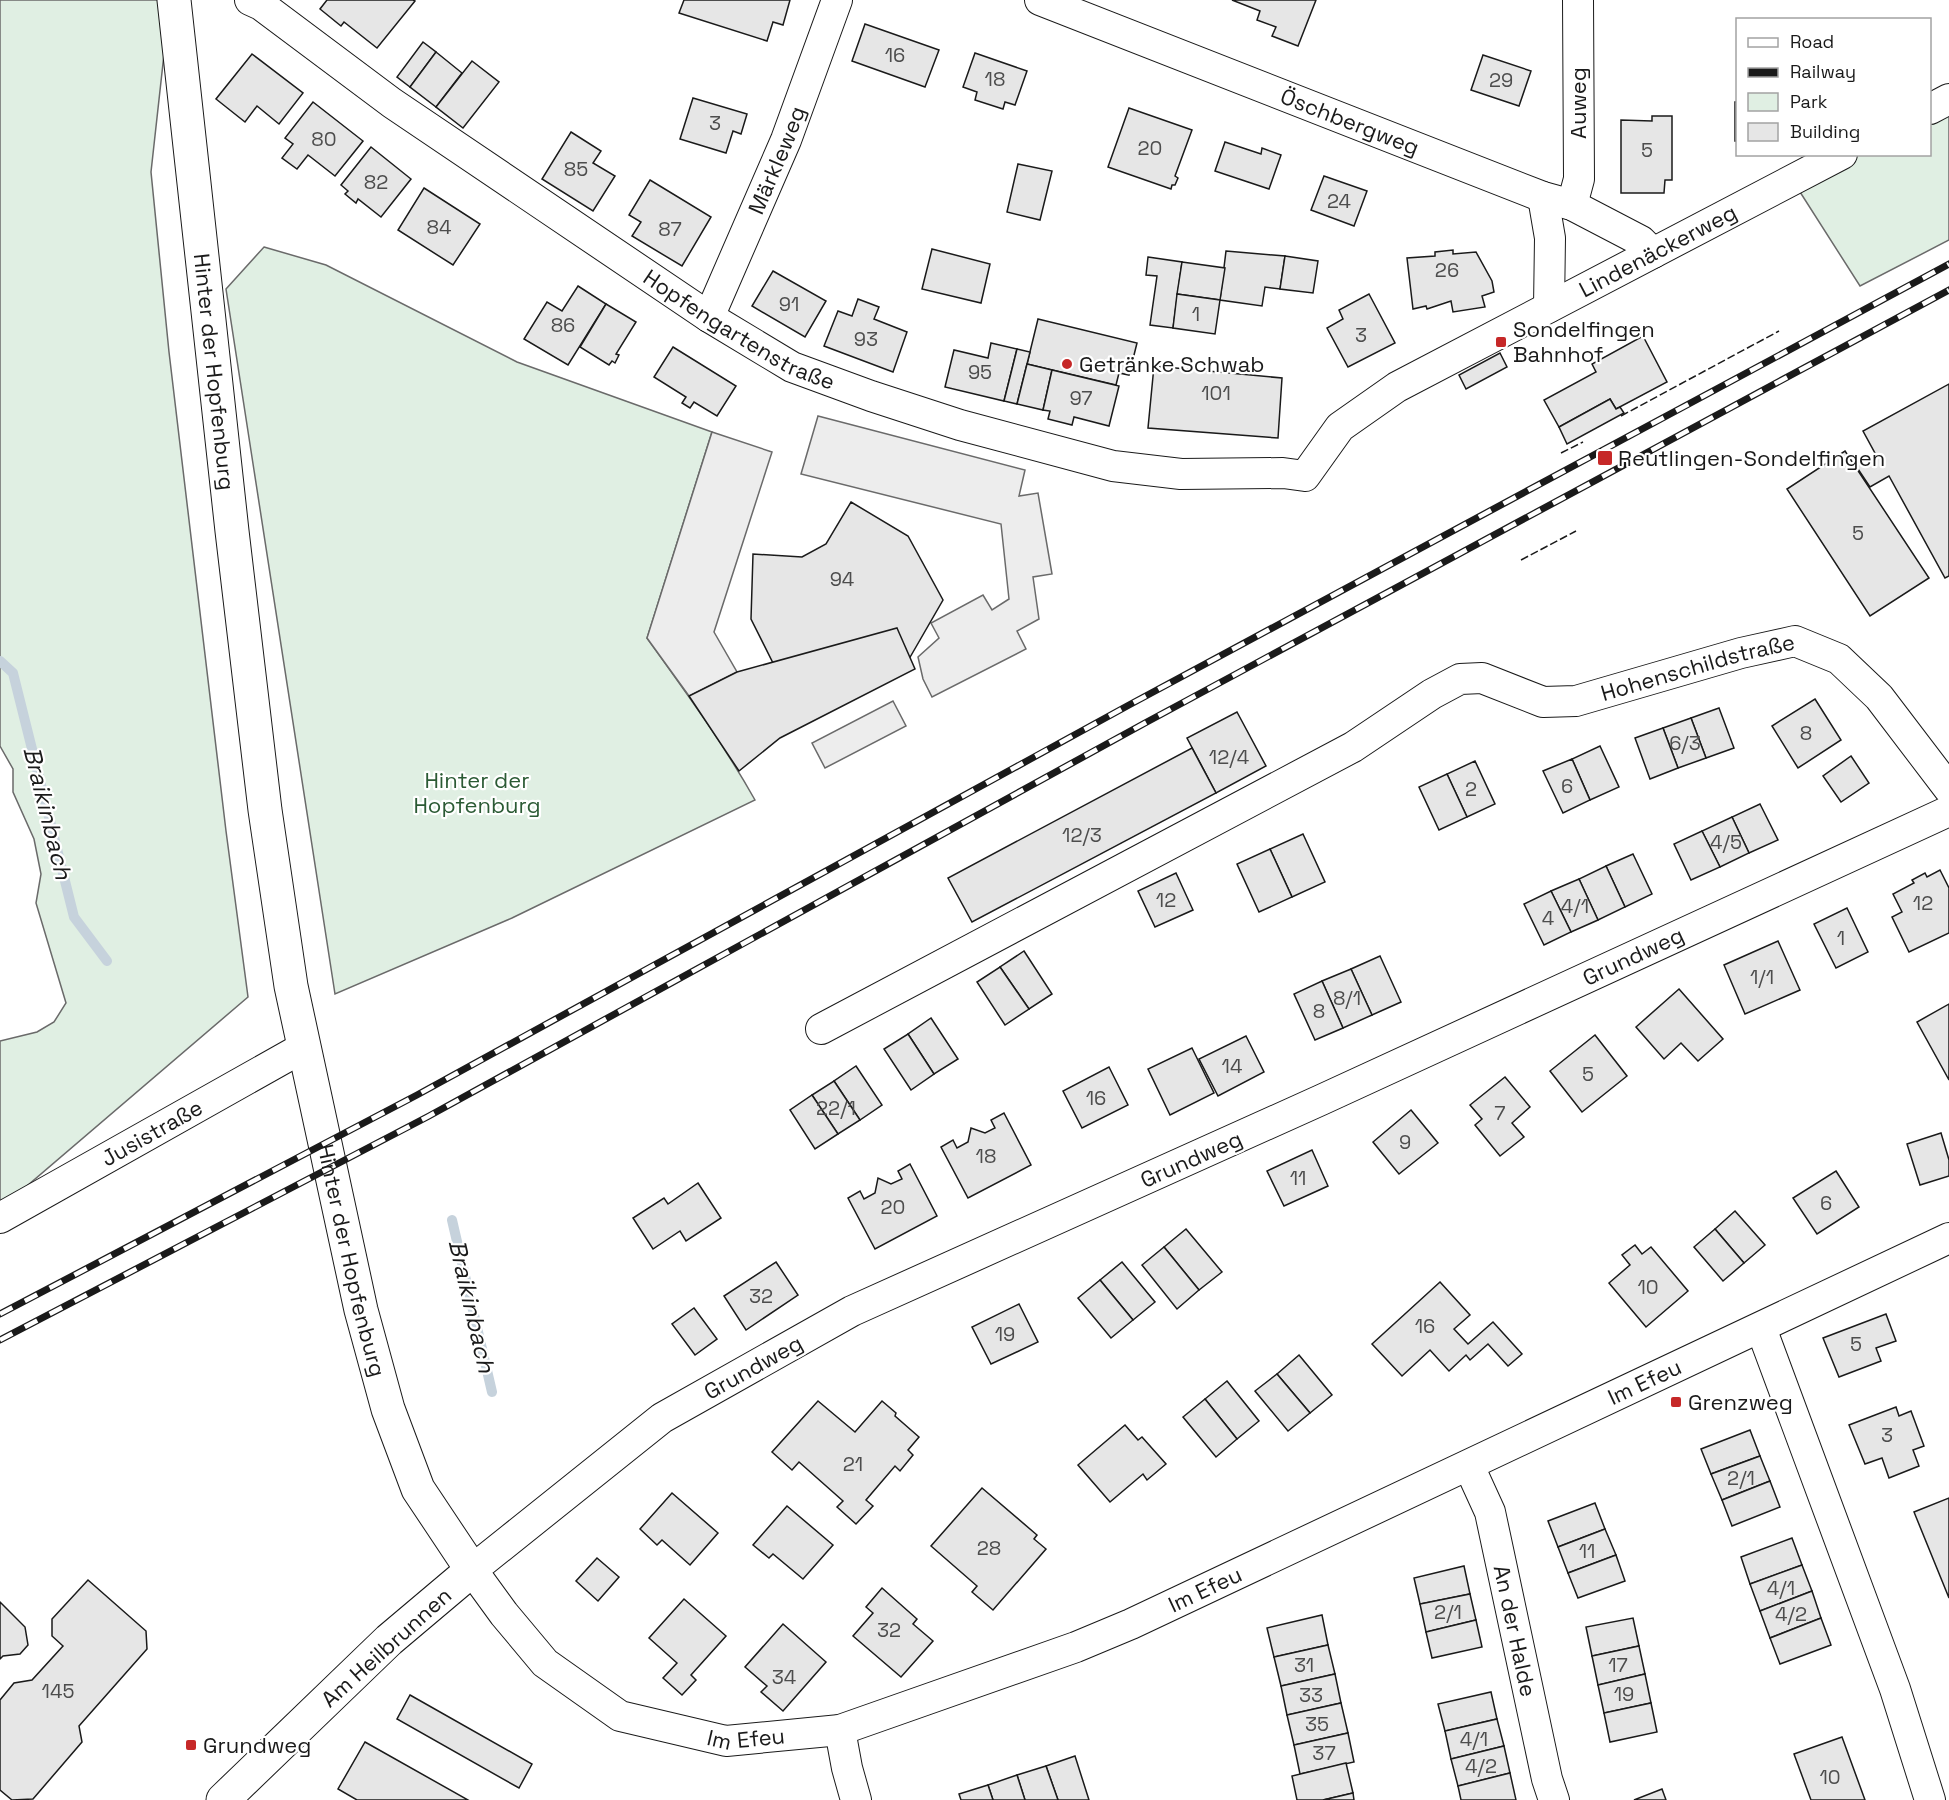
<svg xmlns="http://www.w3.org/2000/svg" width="1949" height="1800" font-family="'Space Grotesk',sans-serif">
<rect width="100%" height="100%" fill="#fff"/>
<g fill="#e0efe3" stroke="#6a6a6a" stroke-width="1.5">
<path d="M0,0h170l-19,172 18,180 57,479 22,166 -248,212v-168l37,-9 17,-10 12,-19 -30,-100 5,-29 -7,-35 -21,-47v-23l-13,-23z"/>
<path d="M1949,110v130l-89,46 -67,-105 58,-26 79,-1v-36z"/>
<path d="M264,247l62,18 191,97 195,70 -65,206c38,53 76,105 108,162l-243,118 -177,76 -109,-705z"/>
</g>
<g fill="#ededed" stroke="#6a6a6a" stroke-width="1.5">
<path d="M818,416l207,54 -6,26 19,-3 14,81 -19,3 6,42 -22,12 9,18 -94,48 -9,-18 -5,-22 21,-19 -8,-15 52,-28 9,15 17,-11 -8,-75 -200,-50z"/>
<path d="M712,432l60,20 -58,180 23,40 -48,24 -42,-58z"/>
<path d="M893,701l13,25 -81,42 -13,-25z"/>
</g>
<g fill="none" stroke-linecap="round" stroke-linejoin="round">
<g stroke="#c6d2dc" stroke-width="10">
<path d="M0,661l13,12 61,244 33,44"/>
<path d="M452,1220l40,172"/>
</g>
</g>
<g fill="#e6e6e6" stroke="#1a1a1a" stroke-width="1.5">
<path d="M327,0h86l2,1 -38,47 -33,-26 -3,4 -21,-17z"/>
<path d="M684,0h106l-7,25 -10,-3 -6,19 -88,-28z"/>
<path d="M1232,0h84l-18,46 -26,-10 4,-9 -19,-7 3,-9z"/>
<path d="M865,24l74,26 -14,37 -73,-26z"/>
<path d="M423,42l13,10 -26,35 -13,-10z"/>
<path d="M436,52l26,21 -26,34 -26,-20z"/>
<path d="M975,53l52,18 -12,34 -10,-3 -2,7 -28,-9 2,-8 -14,-5z"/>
<path d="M252,54l51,39 -24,31 -22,-18 -12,16 -29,-23z"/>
<path d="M1483,55l48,16 -12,35 -48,-16z"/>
<path d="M472,61l27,21 -36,46 -27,-21z"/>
<path d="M693,98l54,16 -6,20 -8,-3 -7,22 -46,-14z"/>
<path d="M313,102l50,39 -28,35 -27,-21 -11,14 -15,-11 11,-14 -8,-6z"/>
<rect x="1735" y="102" width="3" height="39"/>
<path d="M1129,108l63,22 -17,46 3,2 -3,7h-3l-1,4 -63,-22z"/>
<path d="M1652,116h20v64h-7l-1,13h-43v-73l31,1z"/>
<path d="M571,132l30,19 -8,12 22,13 -22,35 -51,-32z"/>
<path d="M1225,142l36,12 1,-6 19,7 -12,34 -54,-18z"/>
<path d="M371,147l40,32 -30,38 -23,-18 -2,4 -11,-9 3,-3 -7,-6z"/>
<path d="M1018,164l34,7 -12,49 -33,-8z"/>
<path d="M1324,176l43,15 -13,35 -43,-16z"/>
<path d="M650,180l61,37 -29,49 -50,-30 9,-14 -12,-7z"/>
<path d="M424,188l56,36 -27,41 -55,-35z"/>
<path d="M932,249l58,15 -9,39 -59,-14z"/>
<path d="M1453,250v4l23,-2 16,29 2,11 -12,4 3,11 -32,5 -2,-11 -24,8 -1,-3 -13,3 -6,-51 28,-2v-4z"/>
<path d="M1226,251l59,5 -5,33 -15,-2 -3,19 -42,-6z"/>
<path d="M1285,256l33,5 -5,32 -33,-4z"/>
<path d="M1148,257l34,5 -9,66 -23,-3 7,-49 -11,-1z"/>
<path d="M1182,262l43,6 -5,32 -43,-6z"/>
<path d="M773,271l53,30 -21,36 -53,-31z"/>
<path d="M578,286l28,18 -38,61 -44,-26 23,-37 15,9z"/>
<path d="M1177,294l43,6 -5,34 -42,-6z"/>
<path d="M1369,294l26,49 -47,24 -21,-39 16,-9 -4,-9z"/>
<path d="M858,299l21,8 -5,12 33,13 -14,40 -69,-26 14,-35 14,5z"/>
<path d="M606,304l30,18 -20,32 3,1 -4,8 -3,-2 -3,4 -29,-18z"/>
<path d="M1038,319l99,24 -8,32 -10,-2 -3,12 -89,-21z"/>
<path d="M1643,336l24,46 -51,27 -6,-10 -51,28 -15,-27 52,-28 -4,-8z"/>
<path d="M991,343l26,6 -13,52 -59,-14 9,-37 34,8z"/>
<path d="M673,347l63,39 -19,30 -23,-14 -4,6 -8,-5 4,-6 -32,-20z"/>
<path d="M1017,349l13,3 -13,52 -13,-3z"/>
<path d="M1500,353l7,14 -41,22 -7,-14z"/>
<path d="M1027,364l25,6 -9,40 -26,-6z"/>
<path d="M1154,366l128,12 -4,60 -130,-10z"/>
<path d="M1052,370l67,16 -10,40 -35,-9 -2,8 -24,-6 2,-8 -7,-1z"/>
<path d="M1949,384v192l-4,2 -56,-102 -19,11 -14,-21 20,-11 -13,-24z"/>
<path d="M1610,399l6,10 4,-2 4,6 -57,31 -8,-17z"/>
<path d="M1845,451l84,127 -59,38 -83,-127z"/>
<path d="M851,502l57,34 35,64 -34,59 -60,30 -65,-4 -33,-66 2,-65 49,3 24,-13z"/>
<path d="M897,628l18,41 -135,69 -41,33 -50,-75 48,-24z"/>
<path d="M1815,699l26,41 -43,28 -26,-42z"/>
<path d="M1719,708l15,40 -28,10 -15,-40z"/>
<path d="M1237,712l29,54 -50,27 -29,-55z"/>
<path d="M1691,718l15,40 -28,10 -15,-40z"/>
<path d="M1663,728l15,40 -28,11 -15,-41z"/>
<path d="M1600,746l19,41 -29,13 -18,-41z"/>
<path d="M1192,748l24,45 -244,129 -24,-44z"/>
<path d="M1851,756l18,27 -28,19 -18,-26z"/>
<path d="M1572,759l18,41 -27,13 -20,-42z"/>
<path d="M1475,761l20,43 -28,13 -20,-43z"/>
<path d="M1447,774l20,43 -28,13 -20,-43z"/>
<path d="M1760,804l18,36 -29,13 -17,-36z"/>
<path d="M1732,817l17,36 -29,14 -18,-36z"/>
<path d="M1702,831l18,36 -29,13 -17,-36z"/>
<path d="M1303,834l22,48 -33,15 -22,-48z"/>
<path d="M1270,849l22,48 -33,15 -22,-48z"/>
<path d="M1633,854l19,40 -27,13 -19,-41z"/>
<path d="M1606,866l19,41 -27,13 -19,-41z"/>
<path d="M1940,870l9,18v45l-40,19 -17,-35 10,-5 -9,-18 21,-11 -2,-3 13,-7 2,4z"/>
<path d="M1176,873l17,37 -38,17 -17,-36z"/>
<path d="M1579,879l19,41 -27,12 -20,-41z"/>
<path d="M1551,891l20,41 -27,13 -20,-41z"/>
<path d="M1847,908l21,44 -32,16 -22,-44z"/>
<path d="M1778,941l22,49 -55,24 -21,-49z"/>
<path d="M1024,951l28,43 -23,15 -29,-42z"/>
<path d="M1380,956l21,46 -29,13 -21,-46z"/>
<path d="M1000,967l29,42 -24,16 -28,-43z"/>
<path d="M1351,969l21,46 -29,13 -21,-47z"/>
<path d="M1322,981l21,47 -28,12 -21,-46z"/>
<path d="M1679,989l44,50 -25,22 -17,-18 -17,16 -28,-32z"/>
<path d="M1949,1004v76l-32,-58z"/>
<path d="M931,1018l27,41 -24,15 -26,-40z"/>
<path d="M908,1034l26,40 -23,16 -27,-41z"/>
<path d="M1595,1035l32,41 -45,36 -32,-41z"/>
<path d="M1246,1036l18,36 -46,24 -19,-37z"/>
<path d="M1192,1048l22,45 -44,22 -22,-46z"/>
<path d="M856,1066l26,39 -22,15 -26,-39z"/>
<path d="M1109,1067l19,38 -46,23 -19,-37z"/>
<path d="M1505,1077l25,30 -18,16 12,14 -24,19 -25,-31 7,-6 -12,-14z"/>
<path d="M834,1081l26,39 -22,14 -26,-39z"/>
<path d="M812,1095l26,39 -23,15 -25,-39z"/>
<path d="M1411,1110l27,33 -39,31 -26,-32z"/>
<path d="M1004,1113l27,52 -63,33 -27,-51 12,-7 4,8 11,-6 3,-14 14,5 10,-5 -4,-8z"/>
<path d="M1941,1133l8,27v16l-29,9 -13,-41z"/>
<path d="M1312,1150l16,36 -44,20 -17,-35z"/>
<path d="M910,1164l27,52 -62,33 -27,-51 12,-7 4,8 11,-6 3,-15 13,6 11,-5 -4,-8z"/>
<path d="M1836,1171l23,36 -42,27 -24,-36z"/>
<path d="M698,1183l23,35 -35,23 -6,-10 -27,18 -20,-31 31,-20 4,6z"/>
<path d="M1735,1211l30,34 -21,18 -29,-34z"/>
<path d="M1186,1229l36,43 -23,18 -35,-43z"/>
<path d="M1715,1229l29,34 -21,18 -29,-34z"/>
<path d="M1635,1245l7,9 9,-7 37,44 -42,36 -37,-44 21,-18 -8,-10z"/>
<path d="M1164,1247l35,43 -22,19 -35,-44z"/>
<path d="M776,1262l22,33 -52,35 -22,-34z"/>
<path d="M1122,1262l33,40 -22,18 -33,-40z"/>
<path d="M1100,1280l33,40 -22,18 -33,-40z"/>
<path d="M1440,1282l30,33 -16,14 14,15 25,-22 29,32 -14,12 -20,-22 -18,16 -4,-5 -17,16 -19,-21 -28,26 -30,-32z"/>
<path d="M1019,1304l19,38 -47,22 -19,-37z"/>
<path d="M694,1308l23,31 -22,16 -23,-31z"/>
<path d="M1886,1314l10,27 -20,7 5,13 -42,16 -16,-39z"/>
<path d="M1299,1355l33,40 -22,18 -33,-39z"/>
<path d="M1277,1374l33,39 -22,18 -33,-40z"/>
<path d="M1227,1381l32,40 -22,18 -32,-40z"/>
<path d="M1205,1399l32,40 -21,18 -33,-40z"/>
<path d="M818,1401l37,31 27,-31 14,12 -1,3 24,21 -11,13 5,5 -13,16 -5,-5 -29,34 7,6 -17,18 -19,-17 6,-6 -44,-39 -7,8 -20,-18z"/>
<path d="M1896,1407l3,9 12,-5 13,35 -11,4 6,16 -30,12 -7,-20 -17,6 -16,-39z"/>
<path d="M1125,1425l13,15 4,-3 24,27 -19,16 -4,-6 -33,28 -32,-37z"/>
<path d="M1750,1430l10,26 -49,18 -10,-25z"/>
<path d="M1760,1456l10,25 -48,19 -11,-26z"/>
<path d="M1770,1481l10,26 -48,19 -10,-26z"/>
<path d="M982,1488l55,47 -3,4 12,10 -53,61 -21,-18 5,-6 -46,-40z"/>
<path d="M672,1493l46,40 -28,32 -28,-25 -5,5 -17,-16z"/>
<path d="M1949,1498v100l-35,-86z"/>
<path d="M1595,1503l10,26 -47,18 -10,-26z"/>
<path d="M787,1506l46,39 -30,34 -30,-25 -4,4 -16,-13z"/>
<path d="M1605,1529l11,26 -48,18 -10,-26z"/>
<path d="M1792,1538l10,27 -52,19 -9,-27z"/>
<path d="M1616,1555l9,26 -47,17 -10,-25z"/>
<path d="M597,1558l22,19 -21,24 -22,-20z"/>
<path d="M1802,1565l10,26 -52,20 -10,-27z"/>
<path d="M1464,1566l6,28 -50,10 -6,-26z"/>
<path d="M88,1580l58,51 1,18 -68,77 3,16 -49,57 -21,1 -12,-10v-90l14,-17 18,-3 31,-34 -11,-10v-17z"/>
<path d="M882,1588l35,31 -4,5 20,17 -32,36 -48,-41 20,-23 -7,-6z"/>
<path d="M1812,1591l9,27 -51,20 -10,-27z"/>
<path d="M1470,1594l6,26 -50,12 -6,-28z"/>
<path d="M684,1599l42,37 -35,39 5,5 -14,15 -19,-17 14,-15 -28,-25z"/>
<path d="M0,1602l25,25 3,18 -8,9 -17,2 -3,3z"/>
<path d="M1322,1615l6,30 -54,12 -7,-29z"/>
<path d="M1633,1618l6,28 -47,10 -6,-29z"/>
<path d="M1821,1618l10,27 -51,19 -10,-26z"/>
<path d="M1476,1620l6,27 -50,11 -6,-26z"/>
<path d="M783,1624l43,38 -43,49 -22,-19 6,-6 -22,-19z"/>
<path d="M1328,1645l7,29 -54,12 -7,-29z"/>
<path d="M1639,1646l6,28 -47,11 -6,-29z"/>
<path d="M1335,1674l6,29 -54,12 -6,-29z"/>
<path d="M1645,1674l6,29 -47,10 -6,-28z"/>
<path d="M1491,1692l6,27 -52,12 -7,-27z"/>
<path d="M410,1695l122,69 -13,24 -122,-69z"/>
<path d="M1341,1703l7,30 -54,12 -7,-30z"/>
<path d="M1651,1703l6,29 -47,10 -6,-29z"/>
<path d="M1497,1719l7,27 -53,13 -6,-28z"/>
<path d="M1348,1733l6,29 -54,12 -6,-29z"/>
<path d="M1842,1737l23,63h-54l-17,-46z"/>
<path d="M365,1742l103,58h-111l-19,-11z"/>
<path d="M1504,1746l6,27 -52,13 -7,-27z"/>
<path d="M1075,1756l14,44h-31l-12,-34z"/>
<path d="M1346,1763l7,30 -30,7h-26l-5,-24z"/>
<path d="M1046,1766l12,34h-33l-8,-25z"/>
<path d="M1510,1773l6,27h-55l-3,-14z"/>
<path d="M1017,1775l8,25h-32l-5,-15z"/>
<path d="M988,1785l5,15h-32l-2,-6z"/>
<path d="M1662,1789l4,11h-32z"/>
<path d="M1353,1793l1,7h-31z"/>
</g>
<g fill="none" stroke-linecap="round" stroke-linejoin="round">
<defs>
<g id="street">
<path id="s1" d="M250,0l11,5 131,98 317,214 83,50 79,29 89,29 153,41 68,8 102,-1 22,3 35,-49 57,-40 445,-233"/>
<path id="s2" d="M1040,0l503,197 29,8 69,36 12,12"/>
<path d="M1930,109l19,-10"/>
<path d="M1543,197l7,41 -1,69"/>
<path d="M1572,205l7,-26 -1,-179"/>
<path id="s3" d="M709,317l77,-177 51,-140"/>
<path id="s4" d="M1949,811l-628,289 -469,211 -190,107 -190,152 32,44 41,49 75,53 106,25 114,-11 236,-83 55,-23 818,-386"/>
<path id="s5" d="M821,1029l532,-282 79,-53 28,-15 22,-1 61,24 33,-1 165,-48 54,-12 44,18 40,38 70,92"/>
<path id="s6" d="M0,1218l304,-171"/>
<path d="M1761,1328l134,361 35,111"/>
<path id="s7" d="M1469,1466l21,46 57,267 7,21"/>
<path d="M840,1730l7,38 9,32"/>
</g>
<g id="secondary">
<path id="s8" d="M174,0l58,531 33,279 26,176 70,324 27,99 30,80 54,81 -83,70 -166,160"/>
</g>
</defs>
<use href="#street" stroke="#1a1a1a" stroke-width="32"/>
<use href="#secondary" stroke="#1a1a1a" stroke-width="35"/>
<use href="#street" stroke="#fff" stroke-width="30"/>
<use href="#secondary" stroke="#fff" stroke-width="33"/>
<defs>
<g id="rail">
<path d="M0,1314l417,-219 712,-390 820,-441"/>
<path d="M0,1340l429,-224 716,-393 804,-433"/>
</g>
</defs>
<use href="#rail" stroke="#1a1a1a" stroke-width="7"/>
<use href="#rail" stroke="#fff" stroke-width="4.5" stroke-dasharray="14" stroke-linecap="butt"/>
<g stroke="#1a1a1a" stroke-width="1.5" stroke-dasharray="8 3" stroke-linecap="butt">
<path d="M1621,416l158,-85"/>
<path d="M1561,453l22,-11"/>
<path d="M1521,560l55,-29"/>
</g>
</g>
<g fill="#c62828" stroke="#fff" stroke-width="2">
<rect x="1495" y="336" width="12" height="12" rx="3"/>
<circle cx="1067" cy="364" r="6"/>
<rect x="1597" y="450" width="16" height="16" rx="3"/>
<rect x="1670" y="1396" width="12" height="12" rx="3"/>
<rect x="185" y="1739" width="12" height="12" rx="3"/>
</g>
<g text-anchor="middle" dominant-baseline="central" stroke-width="4.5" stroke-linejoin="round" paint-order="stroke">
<g font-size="20" fill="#4d4d4d">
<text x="895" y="55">16</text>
<text x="995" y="79">18</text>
<text x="1501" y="80">29</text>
<text x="715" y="123">3</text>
<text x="324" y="139">80</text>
<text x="1150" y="148">20</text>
<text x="1647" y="150">5</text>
<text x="576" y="169">85</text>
<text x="376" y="182">82</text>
<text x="1339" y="201">24</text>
<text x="439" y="227">84</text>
<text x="670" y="229">87</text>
<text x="1447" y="270">26</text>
<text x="789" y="304">91</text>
<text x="1196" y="314">1</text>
<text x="563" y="325">86</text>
<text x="1361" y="335">3</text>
<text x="866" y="339">93</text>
<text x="980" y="372">95</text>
<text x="1216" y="393">101</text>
<text x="1081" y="398">97</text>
<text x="1858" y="533">5</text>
<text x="842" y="579">94</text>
<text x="1806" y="733">8</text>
<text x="1685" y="743">6/3</text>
<text x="1229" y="757">12/4</text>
<text x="1567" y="786">6</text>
<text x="1471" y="789">2</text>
<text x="1082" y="835">12/3</text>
<text x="1726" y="842">4/5</text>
<text x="1166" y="900">12</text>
<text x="1923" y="903">12</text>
<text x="1575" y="906">4/1</text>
<text x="1548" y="918">4</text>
<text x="1841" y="938">1</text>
<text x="1762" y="977">1/1</text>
<text x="1347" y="998">8/1</text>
<text x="1319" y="1011">8</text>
<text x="1232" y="1066">14</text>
<text x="1588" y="1074">5</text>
<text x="1096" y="1098">16</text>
<text x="836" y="1108">22/1</text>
<text x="1500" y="1113">7</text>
<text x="1405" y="1142">9</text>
<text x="986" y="1156">18</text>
<text x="1298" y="1178">11</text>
<text x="1826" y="1203">6</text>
<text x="893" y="1207">20</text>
<text x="1648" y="1287">10</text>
<text x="761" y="1296">32</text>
<text x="1425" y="1326">16</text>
<text x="1005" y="1334">19</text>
<text x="1856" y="1344">5</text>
<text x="1887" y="1435">3</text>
<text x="853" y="1464">21</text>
<text x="1741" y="1478">2/1</text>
<text x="989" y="1548">28</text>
<text x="1587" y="1551">11</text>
<text x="1781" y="1588">4/1</text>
<text x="1448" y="1612">2/1</text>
<text x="1791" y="1614">4/2</text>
<text x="889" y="1630">32</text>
<text x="1304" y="1665">31</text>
<text x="1618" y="1665">17</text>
<text x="784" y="1677">34</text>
<text x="58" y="1691">145</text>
<text x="1624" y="1694">19</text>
<text x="1311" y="1695">33</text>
<text x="1317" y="1724">35</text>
<text x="1474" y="1739">4/1</text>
<text x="1324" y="1753">37</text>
<text x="1481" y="1766">4/2</text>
<text x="1830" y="1777">10</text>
</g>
<g font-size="22" fill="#1a1a1a" stroke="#fff">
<text transform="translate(1578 103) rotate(-90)">Auweg</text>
<text stroke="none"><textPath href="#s2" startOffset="333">Öschbergweg</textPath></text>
<text stroke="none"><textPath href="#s3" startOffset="171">Märkleweg</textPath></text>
<text stroke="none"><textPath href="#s1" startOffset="1608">Lindenäckerweg</textPath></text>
<text stroke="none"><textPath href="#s1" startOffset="591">Hopfengartenstraße</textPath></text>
<text stroke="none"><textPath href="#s8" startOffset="374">Hinter der Hopfenburg</textPath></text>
<text stroke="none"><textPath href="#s5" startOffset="976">Hohenschildstraße</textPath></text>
<text transform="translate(1633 956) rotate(-25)">Grundweg</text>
<text stroke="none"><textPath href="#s6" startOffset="174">Jusistraße</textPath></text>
<text transform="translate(1191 1159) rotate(-24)">Grundweg</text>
<text stroke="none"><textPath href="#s8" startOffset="1274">Hinter der Hopfenburg</textPath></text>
<text transform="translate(753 1367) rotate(-29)">Grundweg</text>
<text stroke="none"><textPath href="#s4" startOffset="2978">Im Efeu</textPath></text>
<text stroke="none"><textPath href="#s4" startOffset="2492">Im Efeu</textPath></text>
<text stroke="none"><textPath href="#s7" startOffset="172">An der Halde</textPath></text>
<text transform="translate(386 1647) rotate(-42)">Am Heilbrunnen</text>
<text stroke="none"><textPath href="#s4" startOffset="2006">Im Efeu</textPath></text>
</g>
<g font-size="22" fill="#1a1a1a" stroke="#fff" text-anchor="start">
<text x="1513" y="329">Sondelfingen<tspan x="1513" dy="25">Bahnhof</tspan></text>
<text x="1079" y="364">Getränke Schwab</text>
<text x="1618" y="458">Reutlingen-Sondelfingen</text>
<text x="1688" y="1402">Grenzweg</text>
<text x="203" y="1745">Grundweg</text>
</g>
<g font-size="22" fill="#2b5a34" stroke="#fff">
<text x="477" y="780">Hinter der<tspan x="477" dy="25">Hopfenburg</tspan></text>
</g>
<g font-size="24" font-style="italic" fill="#1a1a1a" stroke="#fff">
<text transform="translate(48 813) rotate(76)">Braikinbach</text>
<text transform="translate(472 1306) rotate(77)">Braikinbach</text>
</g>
</g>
<rect x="1736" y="18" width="195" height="138" fill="#ffffff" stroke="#a3a3a3" stroke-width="1.5"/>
<rect x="1748" y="38" width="30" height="9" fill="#ffffff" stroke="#a3a3a3" stroke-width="1.5"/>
<text x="1790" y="48" font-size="18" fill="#1a1a1a">Road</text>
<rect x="1748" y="68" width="30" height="9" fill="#1a1a1a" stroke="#a3a3a3" stroke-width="1.5"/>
<text x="1790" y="78" font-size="18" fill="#1a1a1a">Railway</text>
<rect x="1748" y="93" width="30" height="18" fill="#e0efe3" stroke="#a3a3a3" stroke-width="1.5"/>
<text x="1790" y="108" font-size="18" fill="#1a1a1a">Park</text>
<rect x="1748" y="123" width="30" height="18" fill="#e6e6e6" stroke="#a3a3a3" stroke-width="1.5"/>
<text x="1790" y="138" font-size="18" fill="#1a1a1a">Building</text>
</svg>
